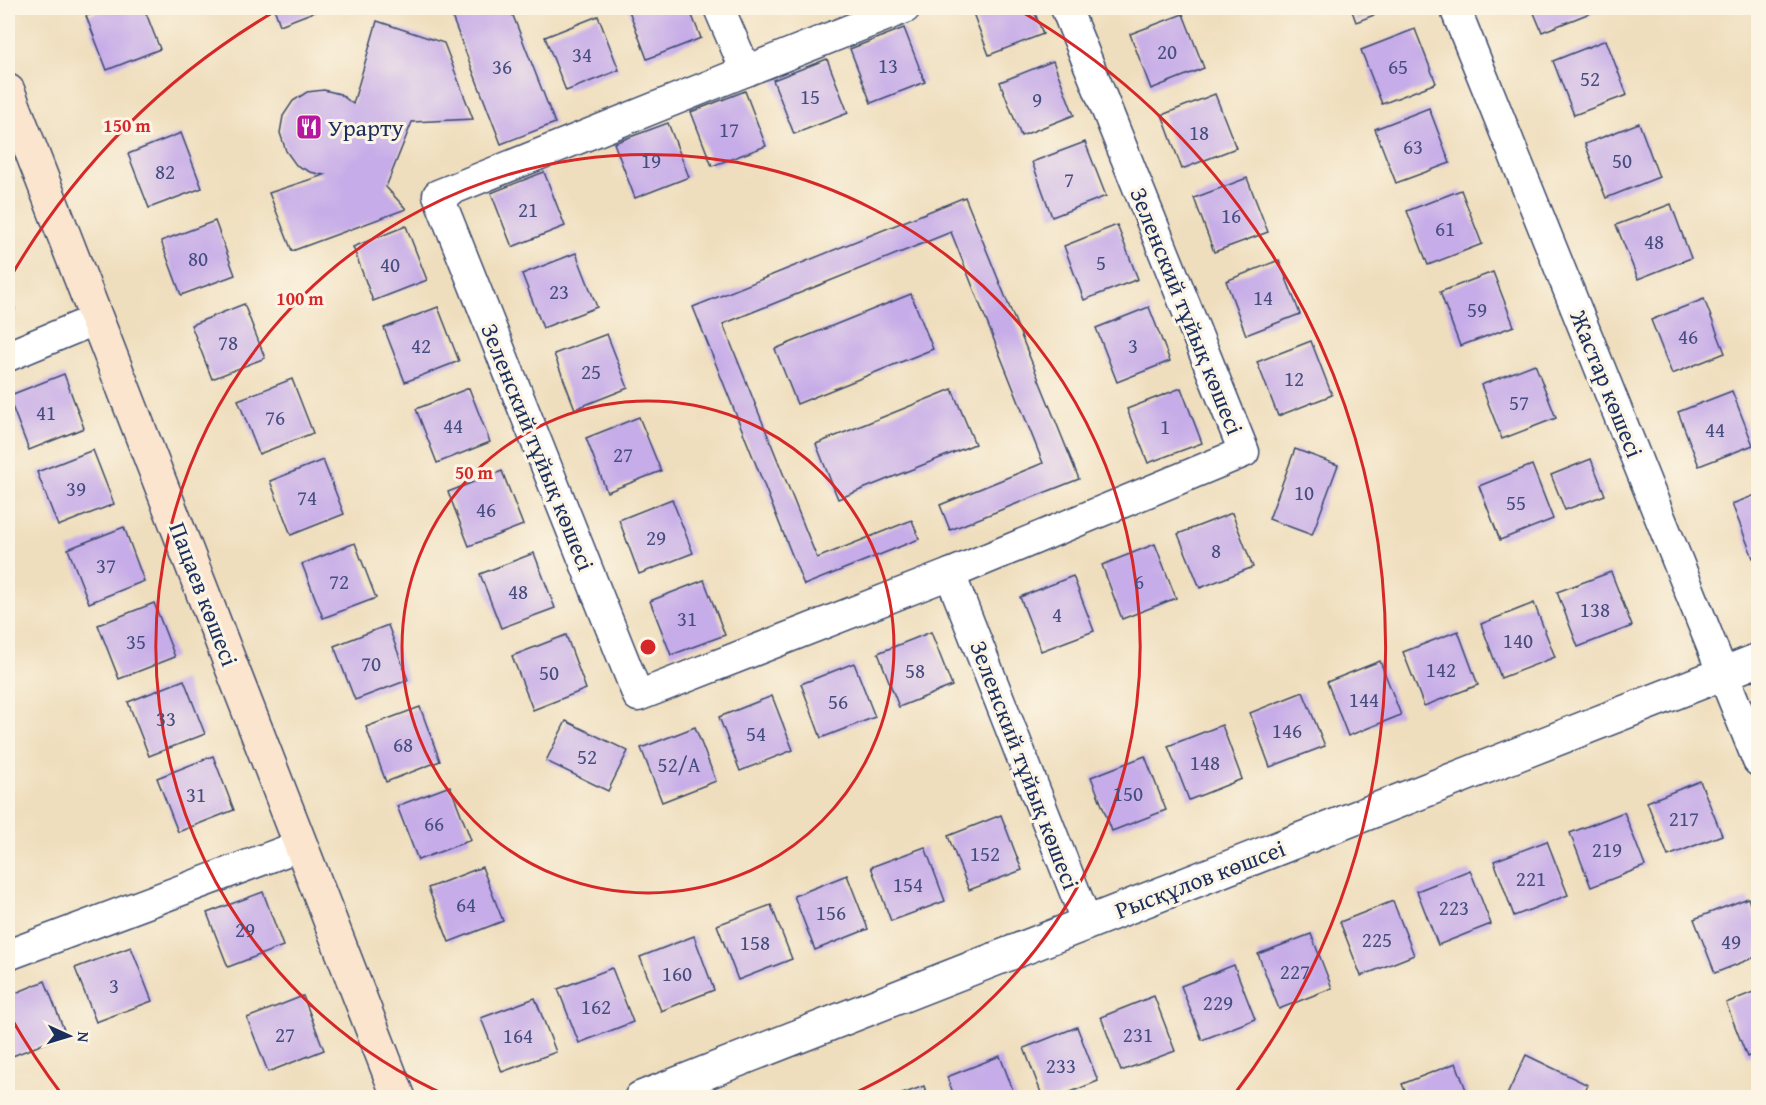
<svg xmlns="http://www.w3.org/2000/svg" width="1766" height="1105" font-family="'Gentium Book Plus',serif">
<rect width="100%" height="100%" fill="#fcf5e5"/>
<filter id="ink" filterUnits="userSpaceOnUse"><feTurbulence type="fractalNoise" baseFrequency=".0167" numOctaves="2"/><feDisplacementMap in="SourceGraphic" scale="12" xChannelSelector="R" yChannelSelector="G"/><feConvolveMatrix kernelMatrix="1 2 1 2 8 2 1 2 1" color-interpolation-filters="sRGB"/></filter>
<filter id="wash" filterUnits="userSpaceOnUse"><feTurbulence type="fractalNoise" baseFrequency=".008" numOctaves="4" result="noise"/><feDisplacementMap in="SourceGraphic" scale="24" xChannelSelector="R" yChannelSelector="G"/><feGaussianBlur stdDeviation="1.35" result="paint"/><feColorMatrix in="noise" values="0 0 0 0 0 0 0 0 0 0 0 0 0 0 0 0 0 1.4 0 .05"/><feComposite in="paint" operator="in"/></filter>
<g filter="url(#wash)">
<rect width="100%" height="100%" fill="#efdebd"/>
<g id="blocks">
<g fill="#c6ace8">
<path d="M107,8h37l16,41 -53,21 -21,-54z"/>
<path d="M274,8h50l-44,17z"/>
<path d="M454,8h56l45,115 -54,21 -52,-135z"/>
<path d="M628,8h61l12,30 -54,21z"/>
<path d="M971,8h62l10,26 -54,21z"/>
<path d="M1351,8h41l-36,14z"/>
<path d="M1532,8h62l1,3 -53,21z"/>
<path d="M1751,8h7v19z"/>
<path d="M1183,14l21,54 -53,21 -21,-55z"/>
<path d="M598,16l21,54 -53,21 -21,-54z"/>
<path d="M377,21l67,22 29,76 -61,3 -26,65 20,22 -114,42 -23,-58 55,-18 -14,-3 -14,-7 -10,-14 -6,-18 3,-17 10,-15 14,-9 17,-2 16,4 13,10z"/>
<path d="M904,28l21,54 -54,21 -21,-54z"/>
<path d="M1415,29l21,54 -54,21 -21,-54z"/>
<path d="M1606,40l21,55 -53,20 -21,-54z"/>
<path d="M827,59l21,54 -54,21 -21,-54z"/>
<path d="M1053,61l21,54 -53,21 -21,-54z"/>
<path d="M745,91l21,55 -54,20 -21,-54z"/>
<path d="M1215,94l21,54 -54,21 -20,-54z"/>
<path d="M1429,108l21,55 -54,20 -21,-54z"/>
<path d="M668,123l21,54 -54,21 -21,-55z"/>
<path d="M1639,123l20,54 -53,21 -21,-54z"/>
<path d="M181,133l21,55 -53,20 -21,-54z"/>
<path d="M1085,142l21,54 -54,21 -20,-55z"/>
<path d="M544,172l21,54 -53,21 -21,-54z"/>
<path d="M1247,178l21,54 -54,20 -20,-54z"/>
<path d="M1461,190l21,54 -54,21 -21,-54z"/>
<path d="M965,197l114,282 -129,51 -10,-25 103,-42 -92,-231 -228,92 94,234 95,-38 7,19 -115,46 -111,-278z"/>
<path d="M1671,204l20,54 -53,21 -22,-54z"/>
<path d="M215,221l20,54 -54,20 -20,-54z"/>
<path d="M1117,225l21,54 -54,21 -20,-54z"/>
<path d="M406,226l21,54 -54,21 -20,-54z"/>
<path d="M576,253l21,54 -54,21 -21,-54z"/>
<path d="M1279,260l21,54 -54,21 -20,-54z"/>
<path d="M1493,272l21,54 -54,20 -20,-54z"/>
<path d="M8,290l7,19 -7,3z"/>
<path d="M911,294l22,55 -136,55 -22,-55z"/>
<path d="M1704,299l21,54 -53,21 -21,-54z"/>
<path d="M244,304l21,54 -53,21 -21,-54z"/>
<path d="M438,307l21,54 -54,21 -21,-54z"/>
<path d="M1149,307l21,54 -53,21 -21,-54z"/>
<path d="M607,334l21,54 -53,21 -21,-55z"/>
<path d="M1311,341l21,54 -54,21 -21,-54z"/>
<path d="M1535,364l21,54 -54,21 -21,-54z"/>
<path d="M64,374l20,54 -55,22 -21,-54z"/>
<path d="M292,379l21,54 -54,21 -21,-54z"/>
<path d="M469,388l21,54 -53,21 -21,-54z"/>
<path d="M1181,388l21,55 -54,20 -21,-54z"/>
<path d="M952,389l23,55 -137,55 -22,-55z"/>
<path d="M1732,391l21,54 -54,21 -21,-54z"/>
<path d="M639,417l22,54 -54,21 -21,-54z"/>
<path d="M1295,449l43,16 -26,70 -43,-16z"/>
<path d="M93,450l21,54 -56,22 -21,-54z"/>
<path d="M1591,459l14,36 -40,15 -14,-35z"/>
<path d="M323,460l21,54 -53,21 -21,-54z"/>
<path d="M1532,465l21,54 -53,21 -21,-54z"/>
<path d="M502,471l21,54 -54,21 -21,-54z"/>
<path d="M1758,494v62l-5,2 -21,-54z"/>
<path d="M672,499l21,54 -54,21 -20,-54z"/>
<path d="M1232,513l21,54 -53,21 -22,-54z"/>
<path d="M124,527l20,54 -55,22 -21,-54z"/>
<path d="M355,543l21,55 -53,20 -21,-54z"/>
<path d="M1155,544l21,54 -54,21 -20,-54z"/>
<path d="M534,553l21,55 -54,20 -21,-54z"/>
<path d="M1611,572l21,54 -54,21 -21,-55z"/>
<path d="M1073,576l21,55 -53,20 -21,-54z"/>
<path d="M704,580l21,55 -54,20 -21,-54z"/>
<path d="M154,603l21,54 -56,22 -21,-54z"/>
<path d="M1534,603l21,54 -54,21 -20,-54z"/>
<path d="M388,625l20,55 -53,20 -21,-54z"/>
<path d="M1458,631l20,54 -54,21 -21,-54z"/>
<path d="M931,632l21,54 -53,21 -21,-54z"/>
<path d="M566,635l20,54 -53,21 -21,-54z"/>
<path d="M1380,661l21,54 -53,21 -21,-54z"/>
<path d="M854,663l21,54 -54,21 -20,-54z"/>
<path d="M184,680l21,54 -56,22 -21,-54z"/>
<path d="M1303,692l22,54 -55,21 -20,-54z"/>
<path d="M772,696l21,54 -53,21 -21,-54z"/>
<path d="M420,707l20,54 -54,21 -20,-55z"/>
<path d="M566,721l62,30 -20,40 -62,-30z"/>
<path d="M1222,725l20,54 -53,21 -21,-54z"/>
<path d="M695,727l21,54 -54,21 -21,-54z"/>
<path d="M213,756l21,54 -56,22 -21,-54z"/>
<path d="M1145,756l21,54 -54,21 -21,-54z"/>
<path d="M1700,781l22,54 -54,21 -21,-54z"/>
<path d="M450,786l21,54 -53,20 -21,-54z"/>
<path d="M1624,812l21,54 -54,21 -21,-54z"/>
<path d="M1001,815l21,55 -53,20 -21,-54z"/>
<path d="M1547,841l21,54 -54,21 -20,-55z"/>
<path d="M925,847l20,54 -54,20 -20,-54z"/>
<path d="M482,867l21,54 -54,21 -21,-54z"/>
<path d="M1470,870l21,54 -53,21 -21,-54z"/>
<path d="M847,875l21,54 -53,21 -21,-54z"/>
<path d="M263,892l20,54 -55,21 -21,-54z"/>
<path d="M1748,898l10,29v29l-43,17 -21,-54z"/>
<path d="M1393,901l21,54 -53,21 -21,-54z"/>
<path d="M771,905l21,54 -54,21 -21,-55z"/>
<path d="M1311,934l21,54 -53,21 -21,-55z"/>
<path d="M694,936l20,54 -53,21 -21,-54z"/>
<path d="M131,947l21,54 -56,21 -21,-54z"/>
<path d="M1234,965l21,54 -53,21 -21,-54z"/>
<path d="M612,968l21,54 -54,21 -21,-54z"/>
<path d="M45,981l21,54 -56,22 -2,-8v-53z"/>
<path d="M1758,990v62l-11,5 -21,-54z"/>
<path d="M303,996l21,54 -56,22 -21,-54z"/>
<path d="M1154,996l21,55 -54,20 -20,-54z"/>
<path d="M535,998l21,54 -54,20 -21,-54z"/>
<path d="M1077,1027l21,54 -42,17h-13l-19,-50z"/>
<path d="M1526,1055l62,30 -7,13h-69l-5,-3z"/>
<path d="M1000,1056l16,42h-61l-8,-21z"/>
<path d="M1456,1063l13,35h-61l-6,-14z"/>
<path d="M924,1086l4,12h-34v-1z"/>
</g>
</g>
</g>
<g filter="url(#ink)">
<use href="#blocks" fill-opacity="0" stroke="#3b496c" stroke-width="1.5"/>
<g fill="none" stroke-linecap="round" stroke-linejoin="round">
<defs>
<g id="minor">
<path d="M719,8l27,63 159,-63"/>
<path d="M1455,8l303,753"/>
<path d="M746,71l-308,124 200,501 312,-122 137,349"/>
<path d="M8,356l89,-37"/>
<path d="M950,574l294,-122 -178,-444"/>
<path d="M8,955l294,-110"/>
</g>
<path id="tertiary" d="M641,1098l1117,-438"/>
<path id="secondary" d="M8,91l391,1007"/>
</defs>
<use href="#minor" stroke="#3b496c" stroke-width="33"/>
<use href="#tertiary" stroke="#3b496c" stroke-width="36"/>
<use href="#secondary" stroke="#3b496c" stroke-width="36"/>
<use href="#minor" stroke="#fff" stroke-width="30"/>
<use href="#tertiary" stroke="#fff" stroke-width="33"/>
<use href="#secondary" stroke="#fbe5cf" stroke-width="33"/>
</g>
</g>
<g fill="none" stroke="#d62828" stroke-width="3">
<circle cx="648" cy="647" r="246"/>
<path d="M448 1096A492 492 0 1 1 848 1096"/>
<path d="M63 1096A737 737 0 0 1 10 1016M10 278A737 737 0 0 1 279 9M1017 9A737 737 0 0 1 1233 1096"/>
</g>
<defs>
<symbol id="restaurant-square" viewBox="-11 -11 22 22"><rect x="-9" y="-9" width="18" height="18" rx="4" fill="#b5179e" stroke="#fcf5e5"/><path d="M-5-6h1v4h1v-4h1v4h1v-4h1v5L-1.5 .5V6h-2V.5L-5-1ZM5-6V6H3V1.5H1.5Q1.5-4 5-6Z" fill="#fff"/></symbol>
</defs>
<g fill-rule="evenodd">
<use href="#restaurant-square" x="294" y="112" width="30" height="30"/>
</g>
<g text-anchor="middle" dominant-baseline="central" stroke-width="6" stroke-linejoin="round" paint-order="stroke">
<g font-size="21" fill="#464e80">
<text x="1167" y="51">20</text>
<text x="582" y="54">34</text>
<text x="888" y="65">13</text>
<text x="502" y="66">36</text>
<text x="1398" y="66">65</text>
<text x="1590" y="78">52</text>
<text x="810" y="96">15</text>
<text x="1037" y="99">9</text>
<text x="729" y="129">17</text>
<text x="1199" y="132">18</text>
<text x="1413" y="146">63</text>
<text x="651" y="160">19</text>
<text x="1622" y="160">50</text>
<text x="165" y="171">82</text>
<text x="1069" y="179">7</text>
<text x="528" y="209">21</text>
<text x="1231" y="215">16</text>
<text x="1445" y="228">61</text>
<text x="1654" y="241">48</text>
<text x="198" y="258">80</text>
<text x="1101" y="262">5</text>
<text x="390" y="264">40</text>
<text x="559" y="291">23</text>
<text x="1263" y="297">14</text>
<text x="1477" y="309">59</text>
<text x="1688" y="336">46</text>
<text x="228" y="342">78</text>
<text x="421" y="345">42</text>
<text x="1133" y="345">3</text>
<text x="591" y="371">25</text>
<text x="1294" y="378">12</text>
<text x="1519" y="402">57</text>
<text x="46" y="412">41</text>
<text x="275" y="417">76</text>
<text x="453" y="425">44</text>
<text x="1165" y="426">1</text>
<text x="1715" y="429">44</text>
<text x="623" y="454">27</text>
<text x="76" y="488">39</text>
<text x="1304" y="492">10</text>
<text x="307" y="497">74</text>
<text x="1516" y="502">55</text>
<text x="486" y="509">46</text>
<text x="656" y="537">29</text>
<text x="1216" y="550">8</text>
<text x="106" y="565">37</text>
<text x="339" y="581">72</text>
<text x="1139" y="581">6</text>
<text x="518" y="591">48</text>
<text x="1595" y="609">138</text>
<text x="1057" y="614">4</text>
<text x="687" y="618">31</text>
<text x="1518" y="640">140</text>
<text x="136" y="641">35</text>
<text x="371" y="663">70</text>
<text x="1441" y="669">142</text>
<text x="915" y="670">58</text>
<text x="549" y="672">50</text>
<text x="1364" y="699">144</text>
<text x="838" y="701">56</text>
<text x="166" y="718">33</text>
<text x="1287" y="730">146</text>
<text x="756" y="733">54</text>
<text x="403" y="744">68</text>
<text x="587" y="756">52</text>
<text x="1205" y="762">148</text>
<text x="679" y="764">52/А</text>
<text x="1128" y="793">150</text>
<text x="196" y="794">31</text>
<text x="1684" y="818">217</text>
<text x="434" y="823">66</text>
<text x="1607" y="849">219</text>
<text x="985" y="853">152</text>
<text x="1531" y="878">221</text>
<text x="908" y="884">154</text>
<text x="466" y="904">64</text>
<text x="1454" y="907">223</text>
<text x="831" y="912">156</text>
<text x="245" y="929">29</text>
<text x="1377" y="939">225</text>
<text x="1731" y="941">49</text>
<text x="755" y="942">158</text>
<text x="1295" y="971">227</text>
<text x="677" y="973">160</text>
<text x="114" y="985">3</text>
<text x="1218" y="1002">229</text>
<text x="596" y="1006">162</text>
<text x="285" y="1034">27</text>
<text x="1138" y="1034">231</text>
<text x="518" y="1035">164</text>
<text x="1061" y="1065">233</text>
</g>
<g font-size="24" fill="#1b2f5e" stroke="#fcf5e5" text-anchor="start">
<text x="328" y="127">Урарту</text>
</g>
<g font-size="24" fill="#1b2f5e" stroke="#fcf5e5">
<text transform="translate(1187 311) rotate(68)">Зеленский тұйық көшесі</text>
<text transform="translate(1607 384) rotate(68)">Жастар көшесі</text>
<text transform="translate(538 447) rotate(68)">Зеленский тұйық көшесі</text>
<text transform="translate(204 594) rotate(69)">Пацаев көшесі</text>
<text transform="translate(1025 765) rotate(69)">Зеленский тұйық көшесі</text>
<text transform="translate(1200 879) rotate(-21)">Рысқұлов көшсеі</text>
</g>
</g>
<circle cx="648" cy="647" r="9" fill="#d62828" stroke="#fcf5e5" stroke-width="3"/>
<g font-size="18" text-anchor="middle" font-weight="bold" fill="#d62828" stroke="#fcf5e5" stroke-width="6" stroke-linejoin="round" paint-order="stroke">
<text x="127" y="132">150 m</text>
<text x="300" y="305">100 m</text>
<text x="474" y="479">50 m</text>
</g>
<rect width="1766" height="1105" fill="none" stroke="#fcf5e5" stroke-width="30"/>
<g transform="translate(69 1036) rotate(94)" stroke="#fcf5e5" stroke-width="4.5" paint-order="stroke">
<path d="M0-4.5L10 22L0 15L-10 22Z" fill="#1b2f5e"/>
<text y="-9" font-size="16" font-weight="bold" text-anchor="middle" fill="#1b2f5e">N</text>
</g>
</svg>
